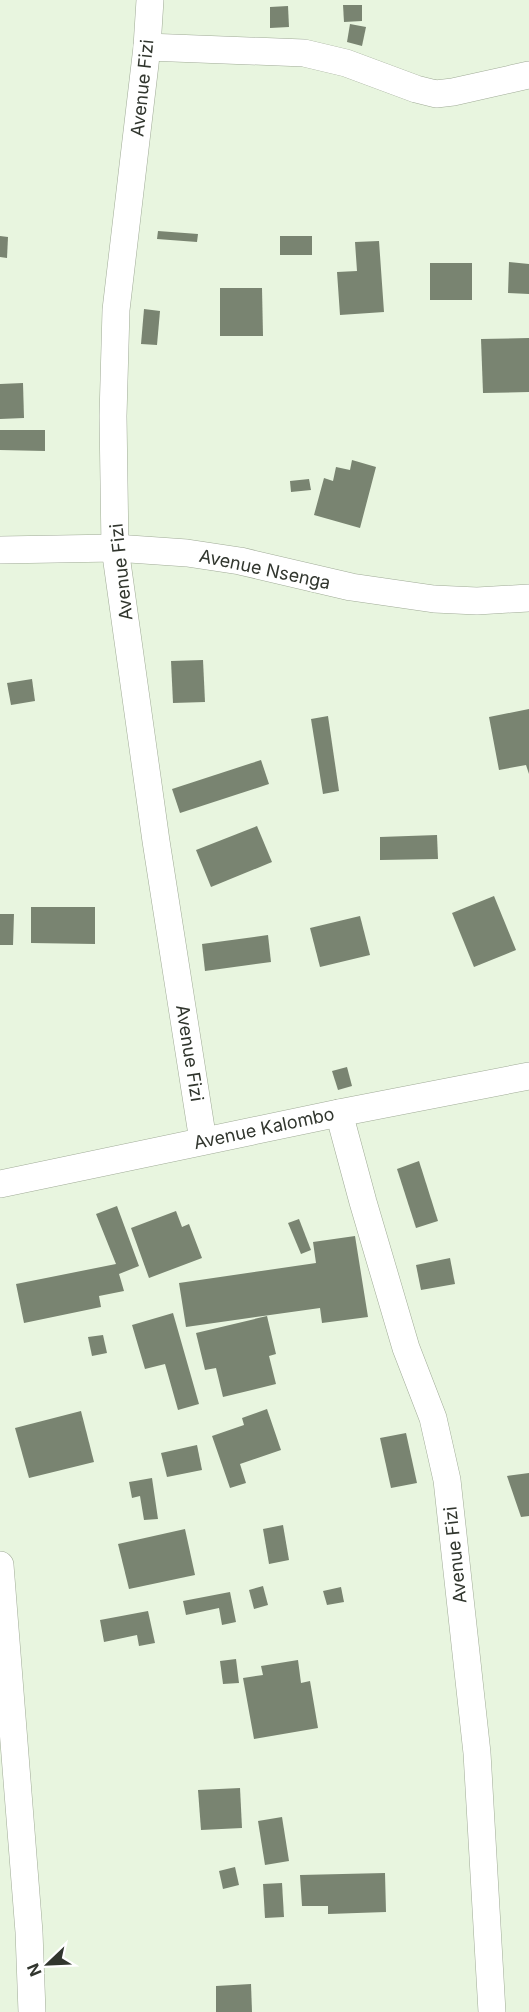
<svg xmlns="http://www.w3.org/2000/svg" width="529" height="2012" font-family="Inter,sans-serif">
<rect width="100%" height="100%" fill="#e8f5df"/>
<g fill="#798471">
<path d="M343,5h19v16l-18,1z"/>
<path d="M288,6l1,21 -19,1v-21z"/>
<path d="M350,24l16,3 -4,19 -15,-4z"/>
<path d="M158,231l40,3 -1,8 -40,-3z"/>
<path d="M0,236l8,1 -1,21 -7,-1z"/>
<rect x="280" y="236" width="32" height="19"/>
<path d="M379,241l5,71 -44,3 -3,-43 20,-1 -2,-29z"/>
<path d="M509,262l20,2v30l-21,-1z"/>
<rect x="430" y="263" width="42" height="37"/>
<path d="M220,288h42l1,48h-43z"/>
<path d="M144,309l16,2 -3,34 -16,-1z"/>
<path d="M529,338v54l-46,1 -2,-54z"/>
<path d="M23,383l1,35 -24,1v-35z"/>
<path d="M0,430h45v21l-45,-1z"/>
<path d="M352,460l24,7 -16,61 -46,-13 10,-37 9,3 3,-14 14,3z"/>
<path d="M309,479l2,11 -20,2 -1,-11z"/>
<path d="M203,660l2,42 -32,1 -2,-42z"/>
<path d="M32,679l3,22 -24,4 -4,-22z"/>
<path d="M529,709v65l-3,-9 -27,5 -10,-53z"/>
<path d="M328,716l11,75 -16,3 -12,-75z"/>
<path d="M261,760l8,24 -89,29 -8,-24z"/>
<path d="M257,826l15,36 -61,25 -15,-37z"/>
<path d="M437,835l1,24 -58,1v-23z"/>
<path d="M494,896l22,54 -42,17 -22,-54z"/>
<path d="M31,907h64v37l-64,-1z"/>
<path d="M0,914h14l-1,31h-13z"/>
<path d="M360,916l10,39 -50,12 -10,-39z"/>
<path d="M268,935l3,27 -66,9 -3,-27z"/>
<path d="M347,1067l5,19 -14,4 -6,-19z"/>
<path d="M419,1161l19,60 -22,7 -19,-59z"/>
<path d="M117,1206l22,60 -20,8 5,17 -25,5 2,11 -77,16 -8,-39 100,-20 -20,-50z"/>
<path d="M176,1211l6,16 7,-3 13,34 -53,20 -18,-50z"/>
<path d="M299,1219l12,31 -10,4 -13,-31z"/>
<path d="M355,1236l13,81 -46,6 -2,-15 -134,19 -7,-44 137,-20 -3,-21z"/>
<path d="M450,1258l5,26 -34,6 -5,-25z"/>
<path d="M173,1313l26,91 -21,6 -13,-46 -20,5 -13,-44z"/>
<path d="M267,1316l9,38 -7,2 7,28 -53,13 -7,-29 -11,2 -9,-37z"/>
<path d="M103,1335l4,18 -15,3 -4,-19z"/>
<path d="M267,1409l14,41 -41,14 6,19 -16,5 -18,-52 32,-11 -2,-7z"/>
<path d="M81,1411l13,51 -65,16 -14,-50z"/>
<path d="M406,1433l11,50 -26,5 -11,-50z"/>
<path d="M197,1445l5,25 -35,7 -6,-24z"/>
<path d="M529,1473v43l-8,1 -14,-41z"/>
<path d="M152,1478l6,41 -14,1 -4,-24 -8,2 -3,-16z"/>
<path d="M283,1525l6,35 -20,4 -6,-35z"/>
<path d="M185,1529l10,46 -66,14 -11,-45z"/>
<path d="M263,1586l5,19 -14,4 -5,-19z"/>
<path d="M341,1587l3,15 -17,3 -4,-14z"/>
<path d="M230,1592l6,30 -14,3 -3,-17 -33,7 -3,-14z"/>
<path d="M148,1611l7,32 -16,3 -2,-11 -33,7 -4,-22z"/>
<path d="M236,1659l3,24 -16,1 -3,-23z"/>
<path d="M298,1660l3,23 9,-2 8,47 -64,11 -11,-61 20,-3 -2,-9z"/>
<path d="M240,1788l2,40 -41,2 -3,-40z"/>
<path d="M282,1817l7,44 -24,4 -7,-44z"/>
<path d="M235,1867l4,18 -16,4 -4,-18z"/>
<path d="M385,1873l1,39 -58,2v-8h-26l-2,-31z"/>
<path d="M282,1883l2,34 -19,1 -2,-34z"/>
<path d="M251,1984l1,28h-36v-26z"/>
</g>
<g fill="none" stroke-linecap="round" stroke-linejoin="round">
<defs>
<g id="street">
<path d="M150,0l-3,47 -31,263 -3,106 2,132 41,293 47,300"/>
<path d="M147,47l157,6 42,10 70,26 20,5 17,-2 76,-17"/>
<path d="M0,550l115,-2 72,5 53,8 111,26 83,12 43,2 52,-3"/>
<path d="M339,1113l24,89 43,146 27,70 14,62 30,273 15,259"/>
<path d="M0,1184l339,-71 190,-37"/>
<path d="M0,1565l29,367 3,80"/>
</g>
</defs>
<use href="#street" stroke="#a0ab97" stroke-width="28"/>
<use href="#street" stroke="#fff" stroke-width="27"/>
</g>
<g text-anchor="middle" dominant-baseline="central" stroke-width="4.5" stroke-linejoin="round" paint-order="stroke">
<g font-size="18" fill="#31362e" stroke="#fff">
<text transform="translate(142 88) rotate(-84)">Avenue Fizi</text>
<text transform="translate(265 569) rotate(12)">Avenue Nsenga</text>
<text transform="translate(121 572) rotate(-96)">Avenue Fizi</text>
<text transform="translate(190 1053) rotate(81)">Avenue Fizi</text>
<text transform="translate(264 1128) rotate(-12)">Avenue Kalombo</text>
<text transform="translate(455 1555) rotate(-96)">Avenue Fizi</text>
</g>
</g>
<g transform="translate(48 1964) rotate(247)" stroke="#ffffff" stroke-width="4.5" paint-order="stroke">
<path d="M0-4.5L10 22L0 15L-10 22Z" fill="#31362e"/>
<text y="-9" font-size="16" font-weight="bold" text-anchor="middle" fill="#31362e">N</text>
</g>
</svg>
